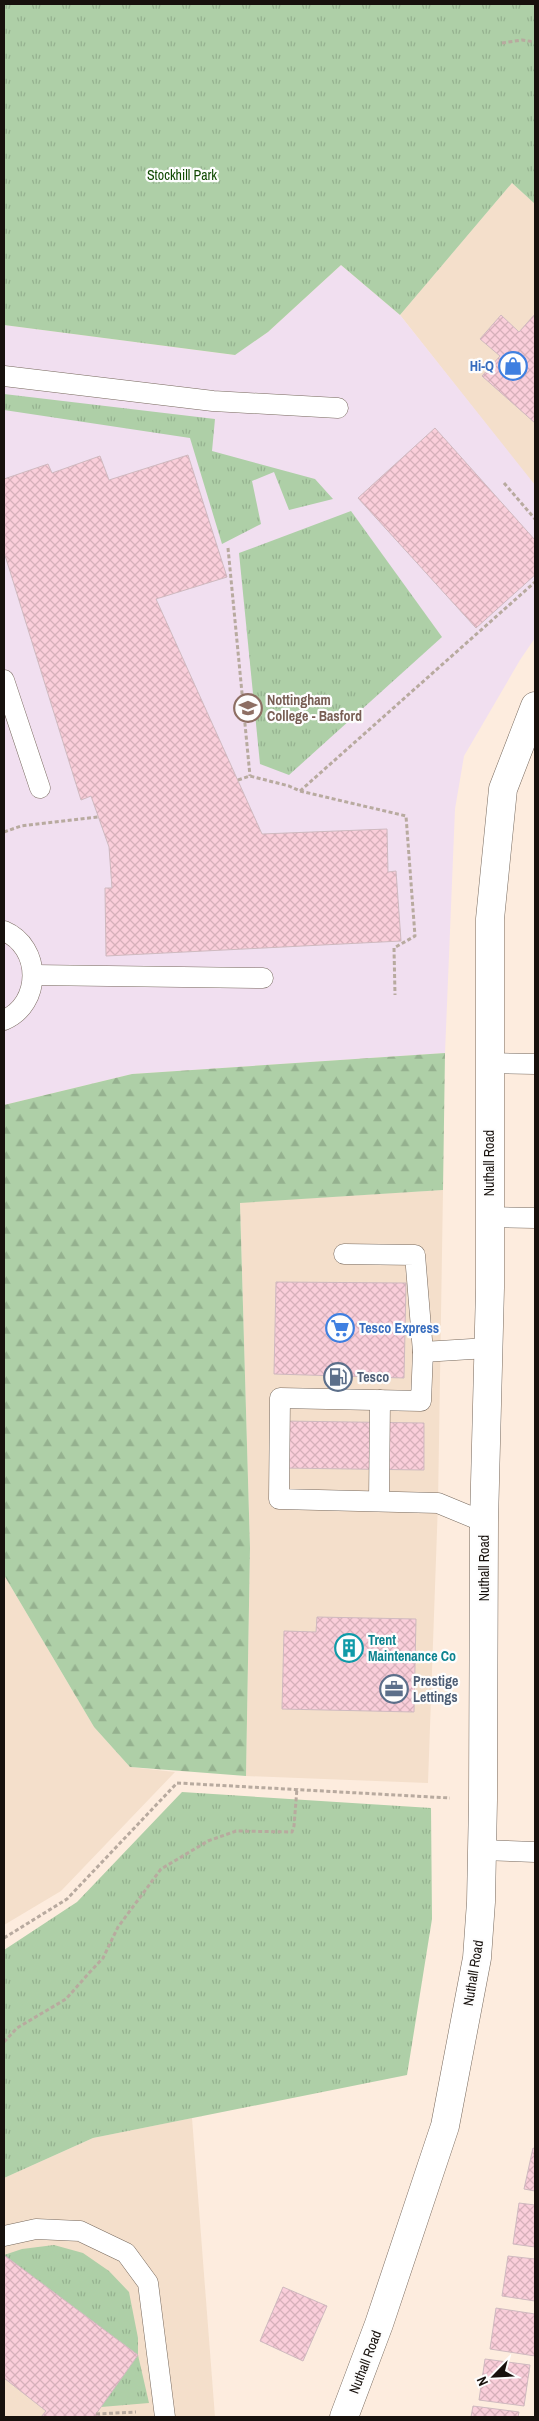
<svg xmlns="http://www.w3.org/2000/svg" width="539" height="2421" font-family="'Archivo Narrow',sans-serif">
<defs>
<pattern id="grass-tufts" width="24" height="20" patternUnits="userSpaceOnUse" patternTransform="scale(1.25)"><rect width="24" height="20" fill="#aecfa7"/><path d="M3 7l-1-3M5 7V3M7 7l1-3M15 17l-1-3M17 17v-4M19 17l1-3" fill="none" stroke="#95b18f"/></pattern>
<pattern id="forest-firs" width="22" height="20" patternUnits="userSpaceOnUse" patternTransform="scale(1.25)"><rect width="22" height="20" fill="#aecfa7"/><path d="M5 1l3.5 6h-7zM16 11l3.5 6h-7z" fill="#95b18f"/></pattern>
<pattern id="building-cross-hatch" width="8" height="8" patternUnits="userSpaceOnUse" patternTransform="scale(1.25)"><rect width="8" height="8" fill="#faceda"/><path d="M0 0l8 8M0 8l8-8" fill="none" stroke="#d6b0ba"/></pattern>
</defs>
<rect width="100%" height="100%" fill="#fdecde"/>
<g fill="#f4dfcb">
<path d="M512,183l23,21 -1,281 -134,-170z"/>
<path d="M443,1190l-5,313 -10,280 -182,-7 4,-228 -10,-346z"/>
<path d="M4,1575l90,152 36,40 45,5 -114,119 -57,34z"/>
<path d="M192,2118l23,299h-211v-239l89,-40z"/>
</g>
<path fill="#f1dff0" d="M341,265l59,50 135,170v153l-15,22 -56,96 -9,53 -10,244 -313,21 -128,31v-780l230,30 34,-23z"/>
<g fill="url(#grass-tufts)">
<path d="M4,4h531v200l-23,-21 -112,132 -59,-50 -73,67 -33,23 -231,-30z"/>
<path d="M4,394l211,25 -3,32 103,28 18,20 -44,11 -15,-38 -22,9 9,43 -39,20 -32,-106 -186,-28z"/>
<path d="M351,511l91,126 -153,138 -29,-11 -21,-211z"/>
<path d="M182,1792l249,16 1,111 -25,156 -314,63 -89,40v-228l73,-48z"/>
<path d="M54,2245l29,8 26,18 20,21 9,46v17l11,48 -48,4 37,-52 -134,-100 18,-6z"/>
</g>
<path fill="url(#forest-firs)" d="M445,1053l-2,137 -203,13 10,345 -4,228 -116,-9 -36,-40 -90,-152v-470l128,-31z"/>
<g fill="url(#building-cross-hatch)" stroke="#cfb9bf">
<path d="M535,314v109l-53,-47 18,-20 -20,-17 21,-24 18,17z"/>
<path d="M435,428l100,112v35l-59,53 -118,-130z"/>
<path d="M188,455l39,122 -71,22 106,235 125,-5 1,43 8,-1 5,70 -295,15 -1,-68h7l-3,-41 -18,-51 -10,4 -77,-248v-73l44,-15 4,9 48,-17 9,24z"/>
<path d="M276,1282l130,1 -2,95 -130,-4z"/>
<path d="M282,1421l142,2v47l-142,-2z"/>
<path d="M317,1617l99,2 -2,93 -132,-3 2,-78 32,1z"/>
<path d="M533,2148l2,1v42l-11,-2z"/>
<path d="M519,2203l16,2v42l-22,-3z"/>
<path d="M4,2255l134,100 -42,59 6,3h-61l5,-6 -42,-33z"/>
<path d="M508,2256l27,3v42l-33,-5z"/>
<path d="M283,2287l44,19 -24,55 -43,-20z"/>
<path d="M496,2308l39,6v42l-45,-7z"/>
<path d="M485,2359l45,6 -6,41 -45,-6z"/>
<path d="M473,2406l46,6 -1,5h-47z"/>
</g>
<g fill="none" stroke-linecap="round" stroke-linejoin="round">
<defs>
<g id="service">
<path d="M4,376l209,25 125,7"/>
<path d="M4,680l36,108"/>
<path d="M4,931c38,16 38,73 0,89"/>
<path d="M34,975l229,3"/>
<path d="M489,1063l46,1"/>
<path d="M489,1217l46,1"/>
<path d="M344,1254l71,1 8,97 -2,49 -141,-3 -1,101 159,4 46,19"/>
<path d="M423,1352l65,-4"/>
<path d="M379,1501l1,-101"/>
<path d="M482,1850l53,2"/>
<path d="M4,2236l32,-7 44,2 46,22 22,30 17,134"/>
</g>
<path id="trunk" d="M344,2417l35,-93 66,-198 32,-168 4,-56 2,-102 1,-278 6,-234v-369l13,-130 32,-83"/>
</defs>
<use href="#service" stroke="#77695d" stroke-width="21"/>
<use href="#trunk" stroke="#77695d" stroke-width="29"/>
<g stroke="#b8aa9f" stroke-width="3" stroke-dasharray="4 2.5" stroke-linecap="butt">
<path d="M502,43l20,-3 13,2"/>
<path d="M504,483l31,36"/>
<path d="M228,548l22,228"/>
<path d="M238,780l12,-4 39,10 11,5 106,25 9,120 -21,12 1,47"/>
<path d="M300,791l235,-209"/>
<path d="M4,832l17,-6 77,-9"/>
<path d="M4,1938l63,-39 110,-116 273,15"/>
<path d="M4,2042l13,-14 49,-29 23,-26 14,-15 15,-31 43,-58 47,-28 28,-10 56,1 2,-6 3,-38"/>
<path d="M96,2414l40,-2"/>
</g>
<use href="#service" stroke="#fff" stroke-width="20"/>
<use href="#trunk" stroke="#fff" stroke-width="28"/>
</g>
<defs>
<symbol id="shop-ring" viewBox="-11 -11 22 22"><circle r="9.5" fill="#fdfdfd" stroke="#3f7fe0" stroke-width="1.5"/><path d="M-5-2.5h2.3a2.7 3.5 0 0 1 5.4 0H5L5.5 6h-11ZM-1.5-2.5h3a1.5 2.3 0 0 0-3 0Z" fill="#3f7fe0"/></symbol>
<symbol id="university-ring" viewBox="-11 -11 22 22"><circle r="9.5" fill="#fdfdfd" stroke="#8d6e63" stroke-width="1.5"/><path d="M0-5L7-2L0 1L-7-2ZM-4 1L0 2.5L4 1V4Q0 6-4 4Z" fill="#8d6e63"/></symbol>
<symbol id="supermarket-ring" viewBox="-11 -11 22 22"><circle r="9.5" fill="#fdfdfd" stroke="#3f7fe0" stroke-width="1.5"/><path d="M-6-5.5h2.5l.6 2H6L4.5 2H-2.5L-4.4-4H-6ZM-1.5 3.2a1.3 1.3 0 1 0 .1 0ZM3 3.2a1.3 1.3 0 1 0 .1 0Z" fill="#3f7fe0"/></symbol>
<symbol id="fuel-ring" viewBox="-11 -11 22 22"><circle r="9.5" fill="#fdfdfd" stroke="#5c6f8a" stroke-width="1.5"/><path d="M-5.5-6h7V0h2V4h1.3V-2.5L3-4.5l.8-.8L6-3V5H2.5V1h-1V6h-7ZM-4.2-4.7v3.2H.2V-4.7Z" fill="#5c6f8a"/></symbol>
<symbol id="building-ring" viewBox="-11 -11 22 22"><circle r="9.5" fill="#fdfdfd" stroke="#0f9aa8" stroke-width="1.5"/><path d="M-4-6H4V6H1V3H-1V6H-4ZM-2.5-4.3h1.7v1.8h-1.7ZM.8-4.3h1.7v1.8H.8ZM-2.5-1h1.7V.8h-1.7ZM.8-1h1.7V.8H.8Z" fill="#0f9aa8"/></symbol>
<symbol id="office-ring" viewBox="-11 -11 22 22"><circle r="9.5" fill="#fdfdfd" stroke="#5c6f8a" stroke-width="1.5"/><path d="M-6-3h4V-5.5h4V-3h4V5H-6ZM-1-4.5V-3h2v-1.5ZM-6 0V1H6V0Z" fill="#5c6f8a"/></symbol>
</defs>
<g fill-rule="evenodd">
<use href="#shop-ring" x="497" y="350" width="32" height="32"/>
<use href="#university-ring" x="232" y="692" width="32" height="32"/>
<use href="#supermarket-ring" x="324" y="1312" width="32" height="32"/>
<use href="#fuel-ring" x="322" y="1361" width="32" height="32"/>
<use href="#building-ring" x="333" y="1632" width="32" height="32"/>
<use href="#office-ring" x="378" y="1673" width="32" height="32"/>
</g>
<g text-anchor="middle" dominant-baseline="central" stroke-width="4.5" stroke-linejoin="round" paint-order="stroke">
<g font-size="14" fill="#0f4900" stroke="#fdfdfd">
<text x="182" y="175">Stockhill Park</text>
</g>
<g font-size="14" font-weight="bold" fill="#366cbe" stroke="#fdfdfd" text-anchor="end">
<text x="494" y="366">Hi-Q</text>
<text x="359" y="1328" text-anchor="start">Tesco Express</text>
</g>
<g font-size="14" font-weight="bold" fill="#785e54" stroke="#fdfdfd" text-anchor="start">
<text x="267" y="700">Nottingham<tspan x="267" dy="16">College - Basford</tspan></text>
</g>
<g font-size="14" fill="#17110d" stroke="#fdfdfd">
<text transform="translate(489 1163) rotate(-90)">Nuthall Road</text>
<text transform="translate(484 1568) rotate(-90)">Nuthall Road</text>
<text transform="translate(473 1973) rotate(-81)">Nuthall Road</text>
<text transform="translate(365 2362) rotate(-69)">Nuthall Road</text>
</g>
<g font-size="14" font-weight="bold" fill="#4e5e75" stroke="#fdfdfd" text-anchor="start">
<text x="357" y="1377">Tesco</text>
<text x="413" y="1681">Prestige<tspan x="413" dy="16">Lettings</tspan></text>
</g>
<g font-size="14" font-weight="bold" fill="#0d838f" stroke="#fdfdfd" text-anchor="start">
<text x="368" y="1640">Trent<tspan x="368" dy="16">Maintenance Co</tspan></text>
</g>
</g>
<rect width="539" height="2421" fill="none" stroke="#17110d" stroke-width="10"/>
<g transform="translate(494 2376) rotate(246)" stroke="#fdfdfd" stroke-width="4" paint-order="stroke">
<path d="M0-4L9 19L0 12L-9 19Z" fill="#17110d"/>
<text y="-8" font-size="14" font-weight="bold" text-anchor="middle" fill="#17110d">N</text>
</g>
</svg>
